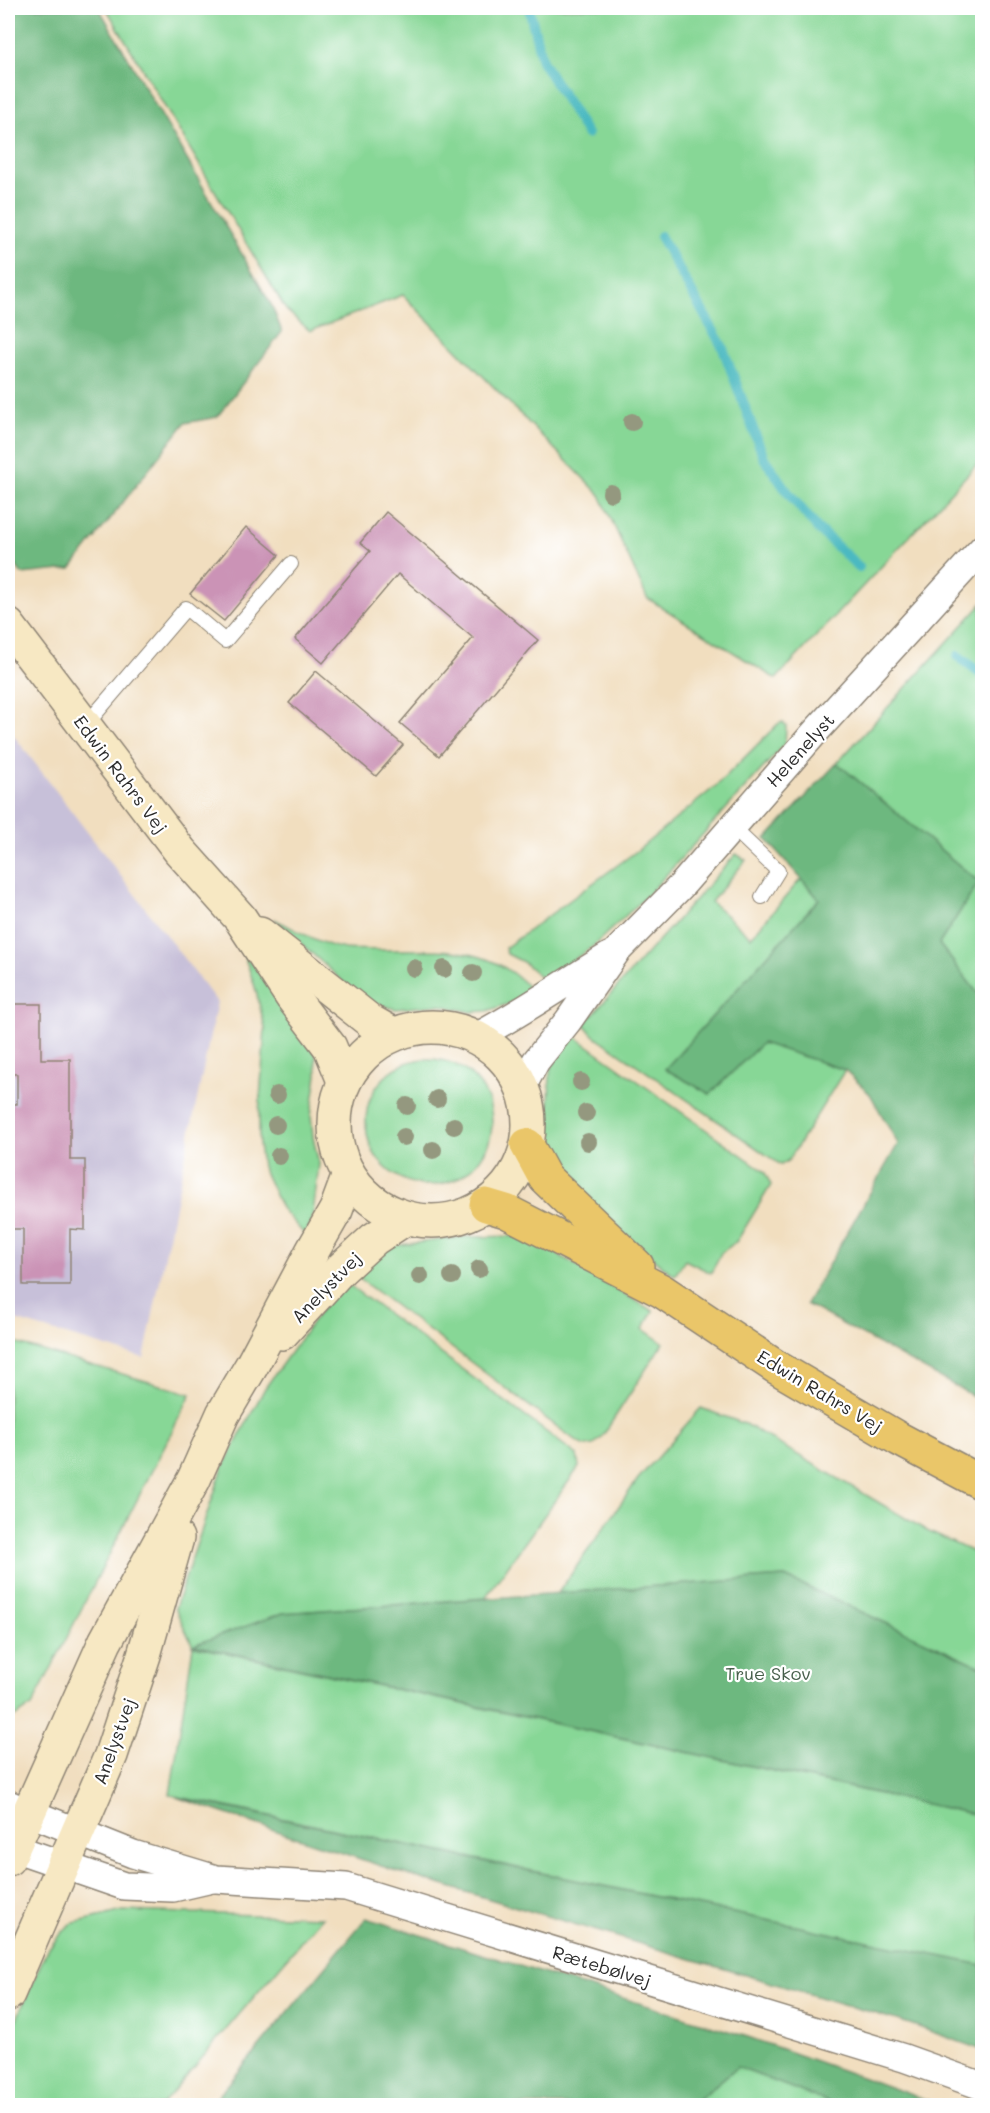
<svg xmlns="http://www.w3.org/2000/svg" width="990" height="2113" font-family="Mali,sans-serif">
<rect width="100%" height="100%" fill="#fff"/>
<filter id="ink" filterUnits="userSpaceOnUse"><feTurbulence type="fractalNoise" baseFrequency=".0167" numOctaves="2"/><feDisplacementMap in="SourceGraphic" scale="12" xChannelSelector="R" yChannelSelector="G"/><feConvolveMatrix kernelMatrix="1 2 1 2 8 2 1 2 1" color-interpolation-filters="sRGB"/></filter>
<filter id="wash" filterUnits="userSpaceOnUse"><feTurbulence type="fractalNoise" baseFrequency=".008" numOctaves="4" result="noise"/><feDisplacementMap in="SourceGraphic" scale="24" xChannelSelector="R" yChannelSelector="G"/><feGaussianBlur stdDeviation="1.35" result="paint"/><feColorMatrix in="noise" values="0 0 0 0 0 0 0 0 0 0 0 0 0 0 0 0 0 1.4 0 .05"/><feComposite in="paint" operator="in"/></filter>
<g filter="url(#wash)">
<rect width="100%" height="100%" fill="#f1debf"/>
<path fill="#c7c0d9" d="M8,728l209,274 -73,356 -136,-40z"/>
<g fill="#87d796" stroke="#598160" stroke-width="1.5">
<path d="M106,8h876v451l-206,220 -129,-81 -47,-103 -197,-200 -93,36 -24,-21z"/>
<path d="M982,604v395l-43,-55 40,-62 -142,-119z"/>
<path d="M783,722l3,4 -1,18 -138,152 -55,51 -46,32h-3l-20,-17 -16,-8 -2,-6 133,-98 79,-65 61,-61z"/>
<path d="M736,854l10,6 -35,42 40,35 50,-58 18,20 -154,170 45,25 52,-51 83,27 -56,90 -8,5 -189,-131 -8,-10z"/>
<path d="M274,919c23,11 45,25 71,30 11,1 22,0 33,1 57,1 111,-8 153,40l-11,10 -33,11 -15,1 -33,-7 -43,4 -24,-6 -23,-16z"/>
<path d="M242,949l74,105 1,21 -6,40 2,22 6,27 -7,58 -7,13 -24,-27 -19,-41 -3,-23v-31l6,-85 -10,-41z"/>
<path d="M573,1035l191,136 7,14 -34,56 -16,12 -10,20 -26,-13 -10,15 -4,-2 -80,-66 -39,-46 -4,-16 2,-75 9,-20z"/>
<circle cx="429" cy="1122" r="63"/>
<path d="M527,1236l126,75 -10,18 20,14 -61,94 -9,8 -7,1 -7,-3 -226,-169 39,-28 71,-9z"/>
<path d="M345,1282l232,173 2,12 -94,131 -202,15 -89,33 788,170v149l-812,-170 23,-149 -18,-38 48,-141 42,-79 69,-96z"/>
<path d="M8,1341l183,53 -159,312 -24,15z"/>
<path d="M701,1408l44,16 184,108 53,24v111l-197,-90 -227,16 80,-114z"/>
<path d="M123,1911l199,6 -160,188h-154v-66l39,-89 23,-26z"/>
<path d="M737,2067l99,38 -145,1z"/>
</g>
<g fill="#6db87f" stroke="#4c7255" stroke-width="1.5">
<path d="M8,8h91l173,298 10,26 -65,85 -32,6 -114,146 -49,5 -14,-19z"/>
<path d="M837,763l142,119 -40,62 43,55v402l-176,-97 92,-160 -28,-50 -25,-24 -83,-27 -52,51 -45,-25 154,-170 -53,-60z"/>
<path d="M785,1577l197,90v149l-789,-171 90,-32z"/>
<path d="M176,1797l806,168v85l-72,-26 -508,-151z"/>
<path d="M366,1918l382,119 192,68h-104l-99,-38 -46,38h-480z"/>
</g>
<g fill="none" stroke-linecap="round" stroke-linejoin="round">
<g stroke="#4bb9c1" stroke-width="10">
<path d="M529,8l13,53 45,73"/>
<path d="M660,236l62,110 42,112 22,32 31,38 42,39"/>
<path d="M958,656l24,19"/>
</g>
</g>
<g id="blocks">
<g fill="#cb93b6">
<path d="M386,512l152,128 -99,116 -39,-33 73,-85 -75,-64 -75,89 -28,-24 75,-88 -10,-8z"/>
<path d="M246,527l33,28 -55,66 -34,-27z"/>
<path d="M316,671l87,74 -27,31 -87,-73z"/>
<path d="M8,1004h33v55h29v101h15v70l-15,-1v56h-47v-56h-15v-125h9v-30h-9z"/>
</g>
</g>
</g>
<g filter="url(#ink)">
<use href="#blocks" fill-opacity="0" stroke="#8e8475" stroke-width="1.5"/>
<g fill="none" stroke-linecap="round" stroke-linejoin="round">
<defs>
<g id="lane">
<path d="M85,726l101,-118 39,33 66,-77"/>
<path d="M732,827l46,44 -16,26"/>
</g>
<g id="street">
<path d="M476,1037c46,-24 88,-54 133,-81"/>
<path d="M522,1087l14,-26 32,-40 49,-70 65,-66 135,-155 165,-181"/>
<path d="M8,1804l125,50 83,25 130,8 558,171 78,28"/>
<path d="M8,1846l116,40 49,2 39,-9"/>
</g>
<g id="secondary">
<path d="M8,625l172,226 60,67 52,79 38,50 14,34"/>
<path d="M260,934l110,87 23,13"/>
<circle cx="432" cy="1124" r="97"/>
<path d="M282,1333l58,-63 34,-31 32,-21"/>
<path d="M8,1859l97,-217 89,-163 29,-65 29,-49 61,-115 23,-40 13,-35"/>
<path d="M8,1994l103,-239 33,-100 33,-117"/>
</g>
<g id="highway">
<path d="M527,1145l18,33 92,88"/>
<path d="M486,1205l20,6 156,80 114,76 123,72 83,44"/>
</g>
</defs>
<use href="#lane" stroke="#8e8475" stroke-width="16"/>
<use href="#street" stroke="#8e8475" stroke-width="30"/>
<use href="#secondary" stroke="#8e8475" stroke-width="36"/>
<use href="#highway" stroke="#8e8475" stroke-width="36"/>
<use href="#lane" stroke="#fff" stroke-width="14"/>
<use href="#street" stroke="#fff" stroke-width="27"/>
<use href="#secondary" stroke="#f7e8c3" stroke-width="33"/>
<use href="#highway" stroke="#eac669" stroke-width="33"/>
</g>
<g fill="#94987f">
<circle cx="632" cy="422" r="9"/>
<circle cx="611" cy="493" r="9"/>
<circle cx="414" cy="968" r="9"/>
<circle cx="444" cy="969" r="9"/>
<circle cx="473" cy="973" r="9"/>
<circle cx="581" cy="1082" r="9"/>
<circle cx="277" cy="1095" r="9"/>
<circle cx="437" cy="1099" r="9"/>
<circle cx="407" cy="1106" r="9"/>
<circle cx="586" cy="1113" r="9"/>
<circle cx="276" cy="1125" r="9"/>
<circle cx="454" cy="1126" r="9"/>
<circle cx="404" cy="1137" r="9"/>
<circle cx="588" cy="1142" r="9"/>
<circle cx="433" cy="1150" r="9"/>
<circle cx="279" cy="1156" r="9"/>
<circle cx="479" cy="1269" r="9"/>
<circle cx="420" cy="1276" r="9"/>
<circle cx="452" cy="1276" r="9"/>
</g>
</g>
<g text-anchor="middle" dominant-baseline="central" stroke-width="4.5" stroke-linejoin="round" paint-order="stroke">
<g font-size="18" fill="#2b2b2b" stroke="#fff">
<text transform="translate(800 750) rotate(-48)">Helenelyst</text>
<text transform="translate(121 774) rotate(53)">Edwin Rahrs Vej</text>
<text transform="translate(326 1287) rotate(-46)">Anelystvej</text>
<text transform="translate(820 1391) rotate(31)">Edwin Rahrs Vej</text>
<text transform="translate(114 1741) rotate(-70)">Anelystvej</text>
<text transform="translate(602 1966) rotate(17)">Rætebølvej</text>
</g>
<g font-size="18" fill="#475f4b" stroke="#fff">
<text x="768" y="1673">True Skov</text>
</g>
</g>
<rect width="990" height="2113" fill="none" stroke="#fff" stroke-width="30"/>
</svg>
